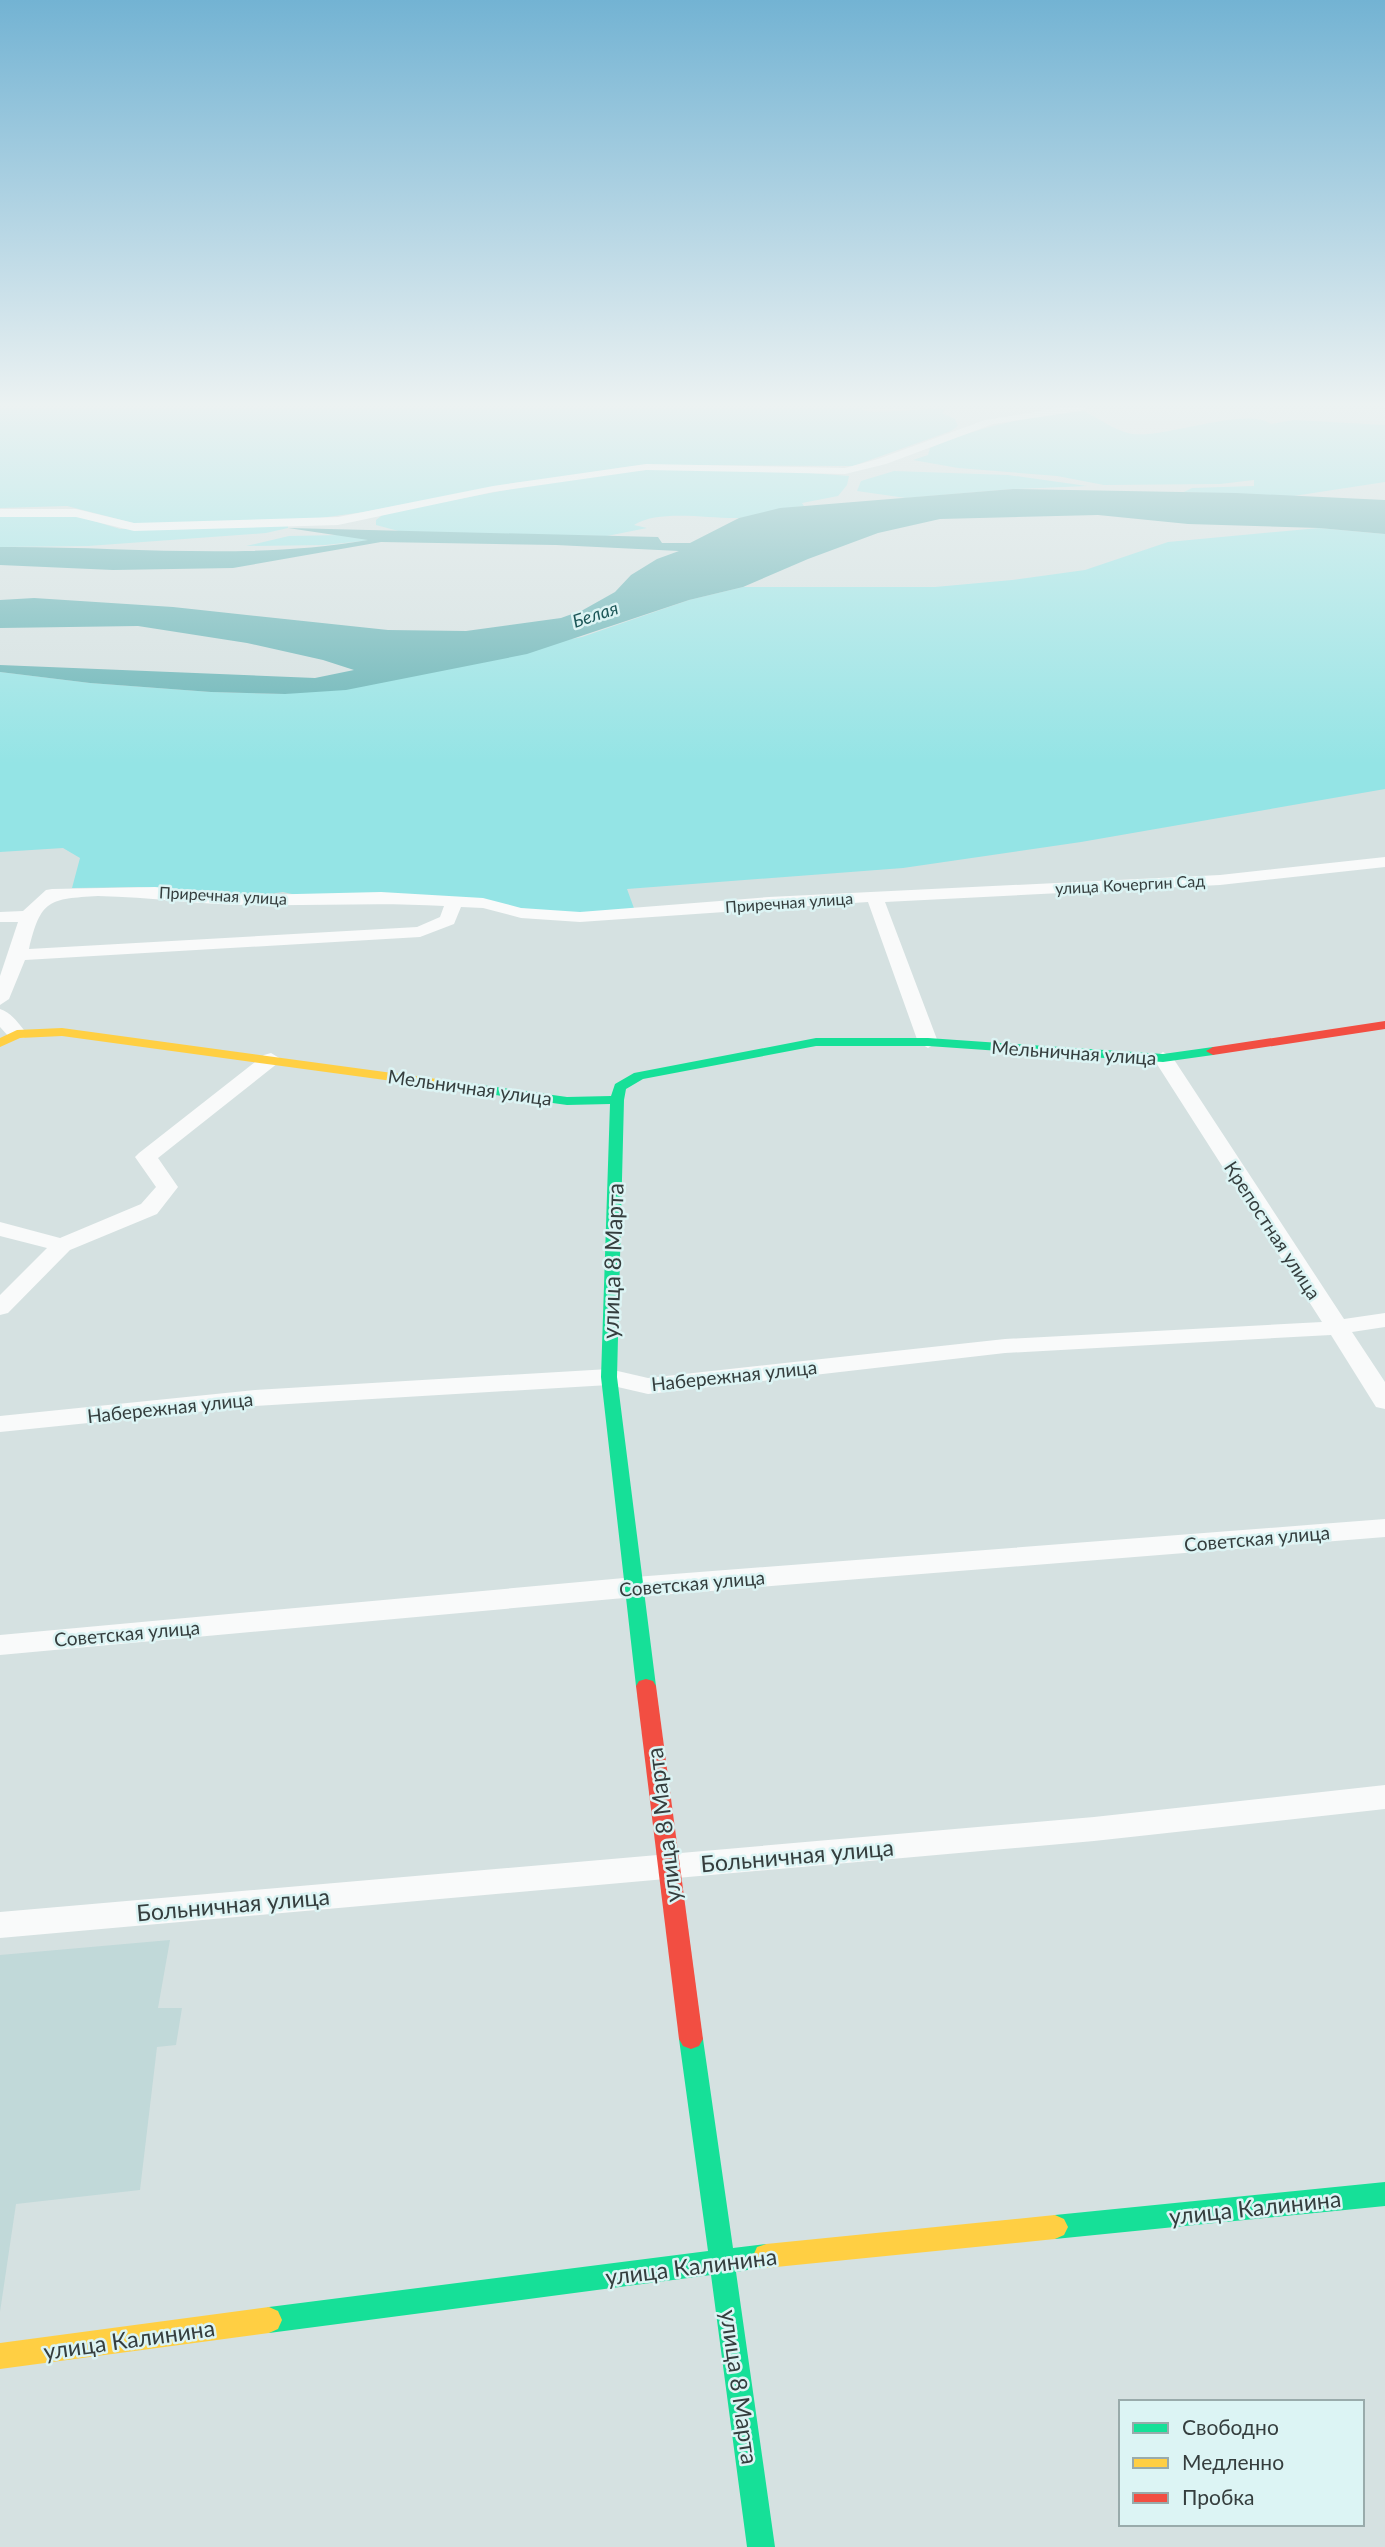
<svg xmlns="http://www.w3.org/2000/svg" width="1385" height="2547" font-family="Lato,sans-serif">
<rect width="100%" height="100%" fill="#d5e1e1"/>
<path fill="#c1d9d9" d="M170,1940l-12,68h24l-6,37 -19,2 -17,143 -124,14 -16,108v-357z"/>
<g fill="#94e4e5">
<path d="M0,408h865l-4,2 14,2 80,-4h-9l-4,5 13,6 3,7 -7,5 -98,35 -209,-1 -26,3 -32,8 70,-7 129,2 64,5 -2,9 -9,11 -36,7 2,3c-22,2 -44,11 -66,12 -28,1 -79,-9 -104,7l13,3 -40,8 -201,-3 -30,-8v-5l9,-7 168,-32 -33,1 -156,30 -44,6 -179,7 -74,-19 -67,2z"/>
<path d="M1084,411c14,7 33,21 49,23 33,4 114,-28 138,-10l23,-4 91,5v57l-98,15 -103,-5 8,-4 62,-2v-6l-34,4 -116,1 -47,-9 -99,-8 -45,-8 15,-5 2,-7c48,-21 101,-33 154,-37z"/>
<path d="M894,471l114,4 79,11 -74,3 -107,9 -49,-7 4,-10z"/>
<path d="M0,511l74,4 46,14 168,-6v5l-22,5 -178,13 -88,1z"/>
<path d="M1319,528l66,6v255l-304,53 -178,26 -276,21 8,22 -76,3 -119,-18h-139l-18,-4 -27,4 -34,-1 -82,-8 -68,1 8,-30 -17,-10 -63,4v-180l90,11 121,9 74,2 297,-57 107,-37 54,-13h192l77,-7 73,-10 83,-28z"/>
<path d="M341,535l31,5 -47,5 -79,1 43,-10z"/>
</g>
<path fill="#64b2b4" d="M1013,489l223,4 149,7v34l-66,-6 -131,-4 -90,-9 -158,4 -62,14 -70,26 -65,28 -54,13 -162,54 -181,36 -61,4 -74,-2 -121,-9 -90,-11v-7l315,13 39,-8 -31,-10 -76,-17 -109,-17 -138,2v-28l34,-2 139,9 215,23 78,1 95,-13 22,-8 32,-18 16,-17 26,-16 22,-8 -123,-6 -175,-3 -148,26 -120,2 -113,-5v-18c122,-1 247,14 368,-7l-80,-12 370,9 4,6h28l49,-25 41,-10z"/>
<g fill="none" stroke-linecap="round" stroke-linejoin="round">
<g fill="#f9fafa" fill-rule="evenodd">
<path d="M1059,408h26l-5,3 -87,13 -107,40 -41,10 -199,-4 -153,22 -155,33 -204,6 -58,-14h-76v-8h76l58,14 204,-6 155,-31 153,-22 199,4 33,-9 107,-39z"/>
<path d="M1385,857v10l-165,18 -335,17 53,140 -10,6 -10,-6 -50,-140 -288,20 -59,-4 -38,-10 -22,-1 -7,17 -34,13 -395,23 -16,39 -9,6v-29l18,-54h-18v-10l23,-1 23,-21 6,-1 103,-2 95,8 131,-3 102,6 38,10 59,4 189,-15 451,-22zM98,896c52,1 103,9 154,9 65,1 128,-3 192,1l-4,11 -23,10 -388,22c12,-50 20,-50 69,-53z"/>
<path d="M0,1009c11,3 20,16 27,25l-3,4h-14l-10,-11z"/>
<path d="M1163,1052l10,6 171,261 41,-6v14l-33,5 33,50v27l-9,-2 -45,-72 -326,18 -357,41 -39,-9 -354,21 -255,26v-16l255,-26 354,-21 39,9 357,-39 317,-17 -169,-264z"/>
<path d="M271,1053l10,6 -3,4 -120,95 20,29 -21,27 -87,36 -62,63 -8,2v-20l47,-47 -47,-12v-14l60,16 81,-34 15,-17 -21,-30 4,-4 125,-98z"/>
<path d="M1385,1519v18l-750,60 -635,58v-20l635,-58z"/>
<path d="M1385,1785v24l-291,32 -1094,97v-26l1094,-95z"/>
</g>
<g fill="#16e098" fill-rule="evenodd">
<path d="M816,1038h112l235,16 50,-7 7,4 -7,4 -50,7 -235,-16h-112l-173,33 -17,10 -2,11 -7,277 39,309 -3,5 -7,2 -7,-2 -3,-5 -35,-309 9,-273 -43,1 -123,-17 -7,-4 7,-4 123,17 44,-1 4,-12 19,-11z"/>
<path d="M691,2029l8,3 4,7 30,209 33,-4 9,3 4,9 -4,9 -39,7 39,275h-28l-36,-272 -442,58 -9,-4 -4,-9 4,-9 9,-4 439,-56 -29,-212 4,-7z"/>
<path d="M1385,2182v24l-330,33 -9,-4 -4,-8 4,-8 9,-4z"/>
</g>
<g fill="#ffcf43" fill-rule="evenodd">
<path d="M62,1028l382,52 7,4 -7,4 -382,-52 -42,2 -20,9v-9l17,-8z"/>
<path d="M1055,2215l9,4 4,8 -4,8 -9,4 -289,29 -9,-3 -4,-9 4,-9 9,-3z"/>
<path d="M269,2307l9,4 4,9 -4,9 -9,4 -269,36v-26z"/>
</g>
<g fill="#f24e42" fill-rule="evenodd">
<path d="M1385,1021v8l-172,26 -7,-4 7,-4z"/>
<path d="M646,1679l7,2 3,5 47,353 -4,7 -8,3 -8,-3 -4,-7 -43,-353 3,-5z"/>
</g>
</g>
<linearGradient id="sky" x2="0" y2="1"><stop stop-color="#73b3d3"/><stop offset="0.53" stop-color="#ecf2f2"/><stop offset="1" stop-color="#ecf2f2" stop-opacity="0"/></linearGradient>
<rect width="1385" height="764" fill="url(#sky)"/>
<g text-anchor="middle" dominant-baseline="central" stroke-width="5" stroke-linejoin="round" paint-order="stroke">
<g font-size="16" fill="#353e3e" stroke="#dcf4f4">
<text transform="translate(1130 884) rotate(-3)">улица Кочергин Сад</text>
<text transform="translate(223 895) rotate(3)">Приречная улица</text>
<text transform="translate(789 902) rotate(-4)">Приречная улица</text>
</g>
<g font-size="18" font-style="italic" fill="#1d5758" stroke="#dcf4f4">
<text transform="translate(595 614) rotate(-18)">Белая</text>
</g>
<g font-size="19" fill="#353e3e" stroke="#dcf4f4">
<text transform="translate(1074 1052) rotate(4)">Мельничная улица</text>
<text transform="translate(470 1087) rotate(8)">Мельничная улица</text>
<text transform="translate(1273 1230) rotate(57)">Крепостная улица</text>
<text transform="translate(734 1375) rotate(-6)">Набережная улица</text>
<text transform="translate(170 1407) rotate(-6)">Набережная улица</text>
<text transform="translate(1257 1538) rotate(-5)">Советская улица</text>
<text transform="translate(692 1583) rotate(-5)">Советская улица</text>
<text transform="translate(127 1633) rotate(-5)">Советская улица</text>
</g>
<g font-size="23" fill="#353e3e" stroke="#dcf4f4">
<text transform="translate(612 1261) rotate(-88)">улица 8 Марта</text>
<text transform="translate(663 1825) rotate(-97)">улица 8 Марта</text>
<text transform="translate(797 1855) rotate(-5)">Больничная улица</text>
<text transform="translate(233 1904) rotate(-5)">Больничная улица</text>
<text transform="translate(1255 2207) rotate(-6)">улица Калинина</text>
<text transform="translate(691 2266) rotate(-7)">улица Калинина</text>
<text transform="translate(129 2339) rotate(-8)">улица Калинина</text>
<text transform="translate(740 2387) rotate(82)">улица 8 Марта</text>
</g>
</g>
<rect x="1119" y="2400" width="245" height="126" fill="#dcf4f4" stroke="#99abab" stroke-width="2"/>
<rect x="1133" y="2423" width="35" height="10" fill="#16e098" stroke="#99abab" stroke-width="2"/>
<text x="1182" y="2435" font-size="21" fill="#353e3e">Свободно</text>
<rect x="1133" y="2458" width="35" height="10" fill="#ffcf43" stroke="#99abab" stroke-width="2"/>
<text x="1182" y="2470" font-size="21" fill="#353e3e">Медленно</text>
<rect x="1133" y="2493" width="35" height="10" fill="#f24e42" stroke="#99abab" stroke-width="2"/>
<text x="1182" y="2505" font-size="21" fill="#353e3e">Пробка</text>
</svg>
